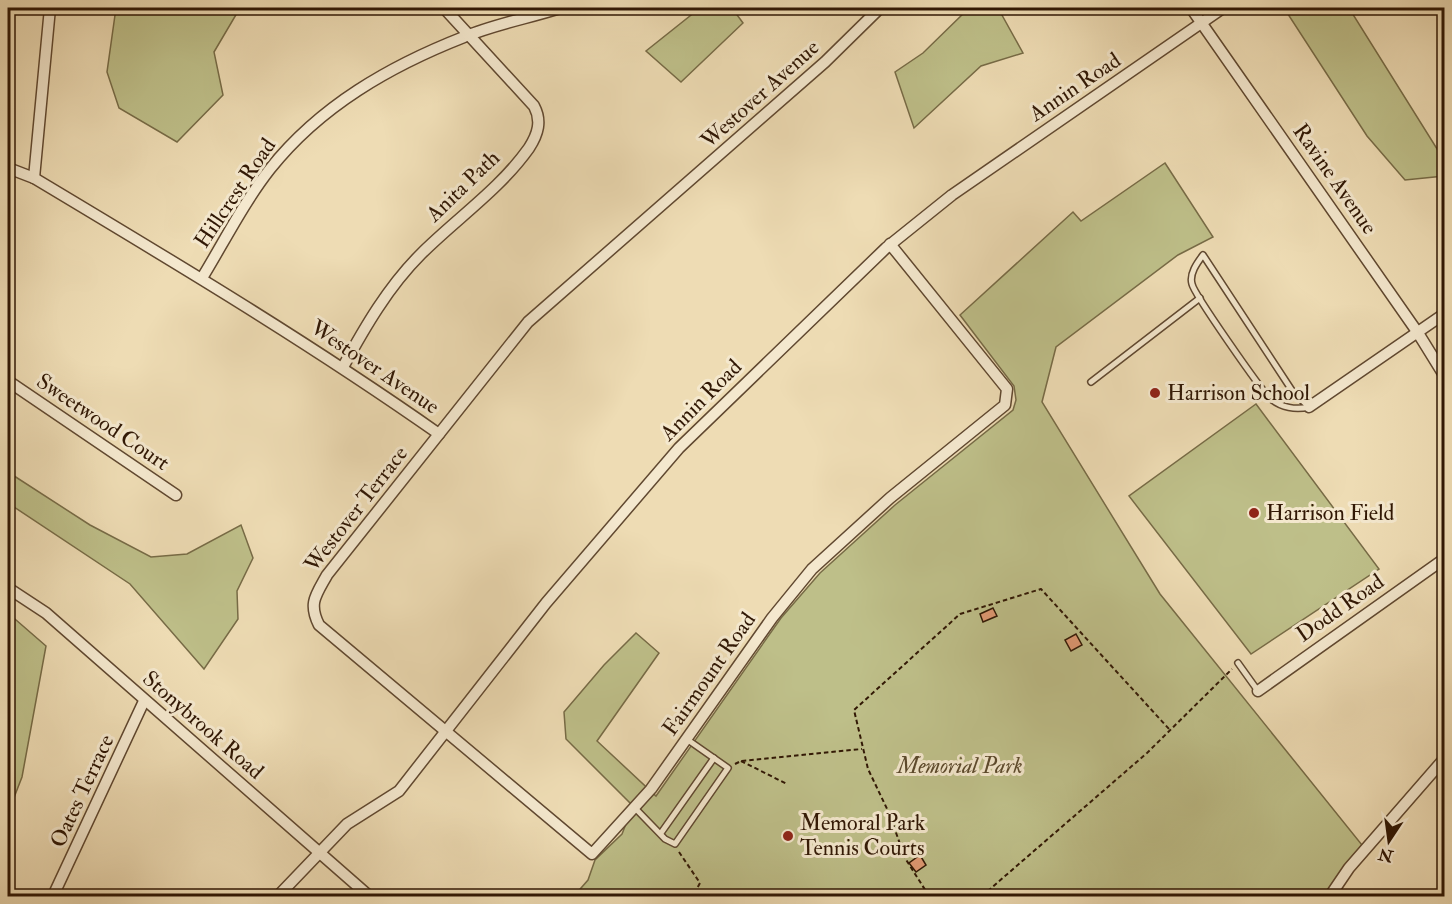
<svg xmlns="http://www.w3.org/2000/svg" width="1452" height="904" font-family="'IM FELL Double Pica',serif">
<rect width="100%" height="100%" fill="#eedcb4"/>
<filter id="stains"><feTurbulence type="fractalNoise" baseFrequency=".00333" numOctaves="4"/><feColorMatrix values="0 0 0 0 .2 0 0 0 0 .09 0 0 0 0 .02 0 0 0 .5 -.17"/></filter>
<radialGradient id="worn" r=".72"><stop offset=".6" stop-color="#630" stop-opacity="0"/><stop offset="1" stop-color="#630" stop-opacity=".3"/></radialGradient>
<g fill="#bebf89" stroke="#776b46" stroke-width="1.5">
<path d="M116,8h124l-26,44 9,43 -46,47 -58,-34 -12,-36z"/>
<path d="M700,8h32l11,15 -62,59 -35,-31z"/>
<path d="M982,8h16l25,45 -42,13 -67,62 -19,-56 28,-19 42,-41z"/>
<path d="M1284,8h65l95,152v16l-39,4 -38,-44z"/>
<path d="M1165,163l48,74 -35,18 -122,92 -14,55 118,192 202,251 -28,51h-760l14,-16 7,-20 27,-26 11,-28 -67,-67 -2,-27 40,-47 32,-32 23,20 -62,88 59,55 125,-178 39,-45 75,-68 118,-95 3,-10 -2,-14 -54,-71 113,-103 8,9z"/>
<path d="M1256,404l123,165 -128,85 -122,-158z"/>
<path d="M8,472l82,53 61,32 36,-3 54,-29 12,33 -16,33 1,28 -34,50 -74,-85 -122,-81z"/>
<path d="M8,613l38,33 -24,131 -14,36z"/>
</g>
<g fill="#e29a74" stroke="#301704" stroke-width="1.5">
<path d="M993,608l4,8 -14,6 -3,-8z"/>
<path d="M1076,634l6,11 -11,6 -6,-11z"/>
<path d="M920,855l6,10 -10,7 -7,-9z"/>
</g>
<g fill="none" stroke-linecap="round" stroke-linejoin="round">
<defs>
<g id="service">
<path d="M1203,255l90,137 16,15c-13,3 -28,1 -39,-9 -9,-8 -76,-104 -78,-114 -3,-10 5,-21 11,-29z"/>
<path d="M1091,382l109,-84"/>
<path d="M1238,663l20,28"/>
<path d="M634,807l31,32 10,5 53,-76 -40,-28"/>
<path d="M661,833l53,-75"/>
</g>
<g id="minor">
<path d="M880,8l-55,54 -297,260 -201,253c-11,20 -19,28 -8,50l273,229 59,-65 121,-171 40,-49 78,-71 115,-93 2,-16 -117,-145"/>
<path d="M1191,8l227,325 26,42"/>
<path d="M1441,8l3,5"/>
<path d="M8,168l26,10c137,82 274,164 405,256"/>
<path d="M34,178l16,-170"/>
<path d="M202,278c22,-36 42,-76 68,-109 50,-63 120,-103 194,-132 31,-13 65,-19 96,-29"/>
<path d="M343,367c22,-40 45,-80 78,-113 35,-35 79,-65 108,-106 9,-14 13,-27 5,-42l-90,-98"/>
<path d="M8,381l168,114"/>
<path d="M1309,407l135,-93"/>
<path d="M8,588l38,25 323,283"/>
<path d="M1258,691l186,-132"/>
<path d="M53,896l91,-195"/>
<path d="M278,896l69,-72 52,-33 147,-188 133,-155 207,-200 66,-53 271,-187"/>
<path d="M1330,896l19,-28 95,-109"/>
</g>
</defs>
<use href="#service" stroke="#604830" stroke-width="8"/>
<use href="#minor" stroke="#604830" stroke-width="13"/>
<g stroke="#301704" stroke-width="2" stroke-dasharray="4.5 3" stroke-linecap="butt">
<path d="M741,761l46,23"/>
<path d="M735,764l6,-3 121,-12"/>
<path d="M679,852l21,31 -7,13"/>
<path d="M929,896l-24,-38 -16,-45 -21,-44 -14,-59 106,-96 81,-25 128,140"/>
<path d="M982,896l165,-143 85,-84"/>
</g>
<use href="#service" stroke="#f4e8ce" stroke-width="5"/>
<use href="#minor" stroke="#f4e8ce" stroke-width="10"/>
</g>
<g fill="#8f2418" stroke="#f4e8ce" stroke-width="2">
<circle cx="1155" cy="393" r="6"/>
<circle cx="1254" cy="513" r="6"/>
<circle cx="788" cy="836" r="6"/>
</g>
<g text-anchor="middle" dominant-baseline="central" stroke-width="6" stroke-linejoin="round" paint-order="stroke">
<g font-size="22" fill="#301704" stroke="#f4e8ce">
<text transform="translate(1075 87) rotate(-34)">Annin Road</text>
<text transform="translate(760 94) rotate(-42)">Westover Avenue</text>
<text transform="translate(1335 179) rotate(55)">Ravine Avenue</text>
<text transform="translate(463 186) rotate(-44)">Anita Path</text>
<text transform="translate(235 193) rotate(-56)">Hillcrest Road</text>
<text transform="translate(375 367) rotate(34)">Westover Avenue</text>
<text transform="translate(701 400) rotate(-45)">Annin Road</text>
<text transform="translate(103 422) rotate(34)">Sweetwood Court</text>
<text transform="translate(356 509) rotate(-52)">Westover Terrace</text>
<text transform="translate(1340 608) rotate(-35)">Dodd Road</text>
<text transform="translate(709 674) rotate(-55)">Fairmount Road</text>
<text transform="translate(203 725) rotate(41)">Stonybrook Road</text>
<text transform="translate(82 791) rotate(-65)">Oates Terrace</text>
</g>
<g font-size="22" fill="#301704" stroke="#f4e8ce" text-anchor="start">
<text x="1167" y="393">Harrison School</text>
<text x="1266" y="513">Harrison Field</text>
<text x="800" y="823">Memoral Park<tspan x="800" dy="25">Tennis Courts</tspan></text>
</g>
<g font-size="22" font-style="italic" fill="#5b492c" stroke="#f4e8ce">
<text x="960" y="766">Memorial Park</text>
</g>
</g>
<rect width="1452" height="904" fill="none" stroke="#eedcb4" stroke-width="30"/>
<rect x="9" y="9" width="1434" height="886" fill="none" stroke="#301704" stroke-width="3"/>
<rect x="15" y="15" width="1422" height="874" fill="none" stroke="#301704" stroke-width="1.5"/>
<g transform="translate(1389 841) rotate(193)" stroke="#f4e8ce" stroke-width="4.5" paint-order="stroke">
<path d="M0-4.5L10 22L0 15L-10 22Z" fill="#301704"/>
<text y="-9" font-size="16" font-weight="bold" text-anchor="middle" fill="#301704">N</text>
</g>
<rect width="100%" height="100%" filter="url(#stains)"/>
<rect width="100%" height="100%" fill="url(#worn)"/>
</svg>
